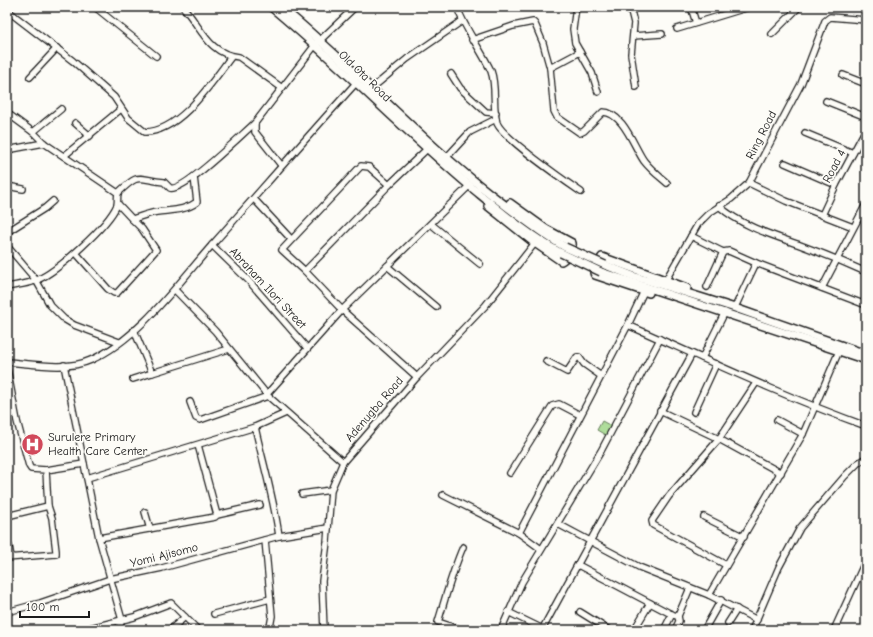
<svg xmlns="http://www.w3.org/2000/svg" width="873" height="637" font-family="'Comic Neue',sans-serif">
<rect width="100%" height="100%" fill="#fdfcf7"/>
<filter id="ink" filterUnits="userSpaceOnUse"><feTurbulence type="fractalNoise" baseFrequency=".025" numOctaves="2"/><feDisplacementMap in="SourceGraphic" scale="8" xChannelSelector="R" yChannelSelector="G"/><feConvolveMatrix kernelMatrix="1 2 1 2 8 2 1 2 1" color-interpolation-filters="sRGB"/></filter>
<g filter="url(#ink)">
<path fill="#afdd9b" stroke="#667c5c" d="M602,421l11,6 -6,9 -10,-6z"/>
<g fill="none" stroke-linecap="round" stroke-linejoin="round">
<defs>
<g id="minor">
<path d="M95,7l61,49"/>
<path d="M183,7c19,21 25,47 56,50l43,31"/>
<path d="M457,7c8,23 24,42 34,64 6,16 1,36 6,52 5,14 68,58 84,69"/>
<path d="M576,7l-3,22 2,14 17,30 6,19"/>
<path d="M630,7l4,16 -3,31 5,33"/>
<path d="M691,7l5,16"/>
<path d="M8,11l65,50 41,36 14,21 17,14c35,0 67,-50 86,-75"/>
<path d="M677,29l72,-22"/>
<path d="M772,34l27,-27"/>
<path d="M633,36l29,-2"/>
<path d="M472,40l41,-14 20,-4 2,2 8,19 7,25 4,43 3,6 23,16 4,-2 19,-19c20,0 32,37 41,49 7,9 15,15 23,22"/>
<path d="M550,68l30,-16"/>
<path d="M451,74l9,14 26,24 10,1"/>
<path d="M843,75l23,9"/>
<path d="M30,77l27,-29"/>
<path d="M371,89l36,-30 55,-38"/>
<path d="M826,101l40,16"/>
<path d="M7,113l26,19 11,11 74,50c-1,4 0,8 -1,12 -9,21 -59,66 -80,75 -9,4 -21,5 -30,7"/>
<path d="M75,123l15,13"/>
<path d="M33,132l28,-23"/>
<path d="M805,133l48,20"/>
<path d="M7,150l37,-7"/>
<path d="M64,156l57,-47"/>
<path d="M446,158l24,-26 26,-13"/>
<path d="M785,163l51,22"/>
<path d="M281,165l-26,-33v-9l61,-79 39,-37"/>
<path d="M749,183l37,18 67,26"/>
<path d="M389,185l-20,-18 -8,-1 -79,84 23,21 37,39 75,67"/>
<path d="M7,186l16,3"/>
<path d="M118,193c22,-21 18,-14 46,-11l6,6c14,4 71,-53 85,-65"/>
<path d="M254,199l37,40"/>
<path d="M118,204l14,15c8,-2 17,-6 25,-7 14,-2 28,-1 40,-10l-3,-25"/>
<path d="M719,206c22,20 53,29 81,39 22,8 44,17 66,27"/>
<path d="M822,215l14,-30 30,-56"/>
<path d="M431,224l49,40"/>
<path d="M7,232l38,-24 8,-7"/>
<path d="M691,236l32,16 6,-1 27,12 110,42"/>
<path d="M212,245l36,35 59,68"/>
<path d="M7,246l29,34 14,25 14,14 10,6 45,17"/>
<path d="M76,253l32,36 6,4h3l39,-43 -14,-21 -10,-10"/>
<path d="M387,266l49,41"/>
<path d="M305,271l84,-86 38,-36"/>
<path d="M668,276l30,-52 11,-11 22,-14 18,-16 52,-99 24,-63 5,-4 36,3"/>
<path d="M707,287l16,-35"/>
<path d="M822,288l44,-84"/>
<path d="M175,290l40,41 53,65 75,66"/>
<path d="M736,305l20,-42"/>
<path d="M628,325c79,35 157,72 238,101"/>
<path d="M134,330l18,43 77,-24"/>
<path d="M702,358l23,-46"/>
<path d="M546,361l21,11 10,-15h2l5,7 17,12"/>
<path d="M7,362c26,2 60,9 84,-2 48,-21 88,-78 122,-116 48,-54 95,-108 143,-161"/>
<path d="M64,365l35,173 23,82 -4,10"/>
<path d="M7,368l10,53 12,45 2,3 15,1 2,36 4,12 4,33v3l-49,4"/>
<path d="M133,379l19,-6"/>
<path d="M267,394l75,-84 128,-125"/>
<path d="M190,402l6,16 4,2 68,-24"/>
<path d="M660,411l59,28 62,34"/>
<path d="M694,412l22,-48"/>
<path d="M777,420l26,14"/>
<path d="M255,427c8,36 19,72 24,109"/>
<path d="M198,445l19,70"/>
<path d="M46,470l38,-6"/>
<path d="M510,473l42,-67 7,-2 21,11"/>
<path d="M87,478l168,-51 31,-14"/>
<path d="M302,494l29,-4"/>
<path d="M443,495l76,38 22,16"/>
<path d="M145,512l5,17"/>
<path d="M7,516l41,-10"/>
<path d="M704,517l40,20"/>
<path d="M558,524l81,43 70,28 48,25"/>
<path d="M519,533l109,-208 16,-34"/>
<path d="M99,538l116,-21 2,-2 43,-10"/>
<path d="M265,540l7,76 -2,11 -3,3"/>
<path d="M9,546l2,11"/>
<path d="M578,565l95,50 5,1 12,-28"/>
<path d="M726,565l-73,-40 -1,-4 17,-25 50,-57 37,-56"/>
<path d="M709,595l94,-161 36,-83"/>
<path d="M7,612l33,-9 70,-24 52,-11 117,-32 49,-8"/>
<path d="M508,612l37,18"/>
<path d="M580,612l29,18"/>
<path d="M214,614l56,-15"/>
<path d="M728,623l9,-14"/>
<path d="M7,627l3,3"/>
<path d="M543,628l149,-274"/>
<path d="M82,630l52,-13 37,-14 27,27"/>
<path d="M170,630l15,-13"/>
<path d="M324,630l-2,-49 5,-39 4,-52 12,-28 74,-85 68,-71 50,-63"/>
<path d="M462,630l-24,-8c8,-26 14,-50 25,-75"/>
<path d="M501,630l21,-48 79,-131 59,-112"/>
<path d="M634,630l16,-27"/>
<path d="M664,630l8,-16"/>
<path d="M675,630l4,-9 -1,-5"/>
<path d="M704,630l17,-30"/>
<path d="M752,630l27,-63 21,-39 45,-52 13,-13 8,-5"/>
<path d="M834,630l32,-70"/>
</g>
<g id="tertiary">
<path d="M271,7c69,57 131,122 200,180 28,23 58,49 90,66"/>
<path d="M281,7c73,60 137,131 212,189 24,18 46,36 72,51"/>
<path d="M488,206l44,35 29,20c6,-3 12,-12 11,-18l-26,-14 -36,-26"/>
<path d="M605,265l28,11 102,32 131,46"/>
<path d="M601,272l265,88"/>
<path d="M649,293l-54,-18 -1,-2 8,-16 85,31"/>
</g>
</defs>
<use href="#minor" stroke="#1c1c1c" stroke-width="8"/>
<use href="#tertiary" stroke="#1c1c1c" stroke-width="10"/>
<use href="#minor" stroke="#fdfcf7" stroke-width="5.5"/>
<use href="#tertiary" stroke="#fdfcf7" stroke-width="7"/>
<defs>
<g id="tertiary-bridge">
<path d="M565,247l40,18"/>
<path d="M561,253l40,19"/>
</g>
</defs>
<use href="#tertiary-bridge" stroke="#1c1c1c" stroke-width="10" stroke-linecap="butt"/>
<use href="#tertiary-bridge" stroke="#fdfcf7" stroke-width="7"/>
</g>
</g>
<defs>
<symbol id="hospital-disc" viewBox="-11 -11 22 22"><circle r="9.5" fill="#d1495b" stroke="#fdfcf7"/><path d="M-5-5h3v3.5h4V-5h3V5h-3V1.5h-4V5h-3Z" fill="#fff"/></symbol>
</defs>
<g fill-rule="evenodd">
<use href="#hospital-disc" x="20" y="432" width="25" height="25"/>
</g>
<g text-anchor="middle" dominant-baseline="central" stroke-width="3.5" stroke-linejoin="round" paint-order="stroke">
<g font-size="12" fill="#1c1c1c" stroke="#fdfcf7">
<text transform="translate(365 76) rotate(44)">Old Ota Road</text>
<text transform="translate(761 135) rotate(-63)">Ring Road</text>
<text transform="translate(834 166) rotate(-62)">Road 4</text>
<text transform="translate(268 288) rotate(47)">Abraham Ilori Street</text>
<text transform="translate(374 409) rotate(-49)">Adenugba Road</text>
<text transform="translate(164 555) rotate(-14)">Yomi Ajisomo</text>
</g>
<g font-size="12" fill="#1c1c1c" stroke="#fdfcf7" text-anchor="start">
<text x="48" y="437">Surulere Primary<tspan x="48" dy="14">Health Care Center</tspan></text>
</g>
</g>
<rect width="873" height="637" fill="none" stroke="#fdfcf7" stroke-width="24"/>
<rect x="12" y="12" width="849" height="613" fill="none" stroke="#1c1c1c" stroke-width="1.5" filter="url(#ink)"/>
<path d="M20 611v6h69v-6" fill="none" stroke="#1c1c1c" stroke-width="2"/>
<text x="26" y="611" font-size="12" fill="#1c1c1c" stroke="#fdfcf7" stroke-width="3" paint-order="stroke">100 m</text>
</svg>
